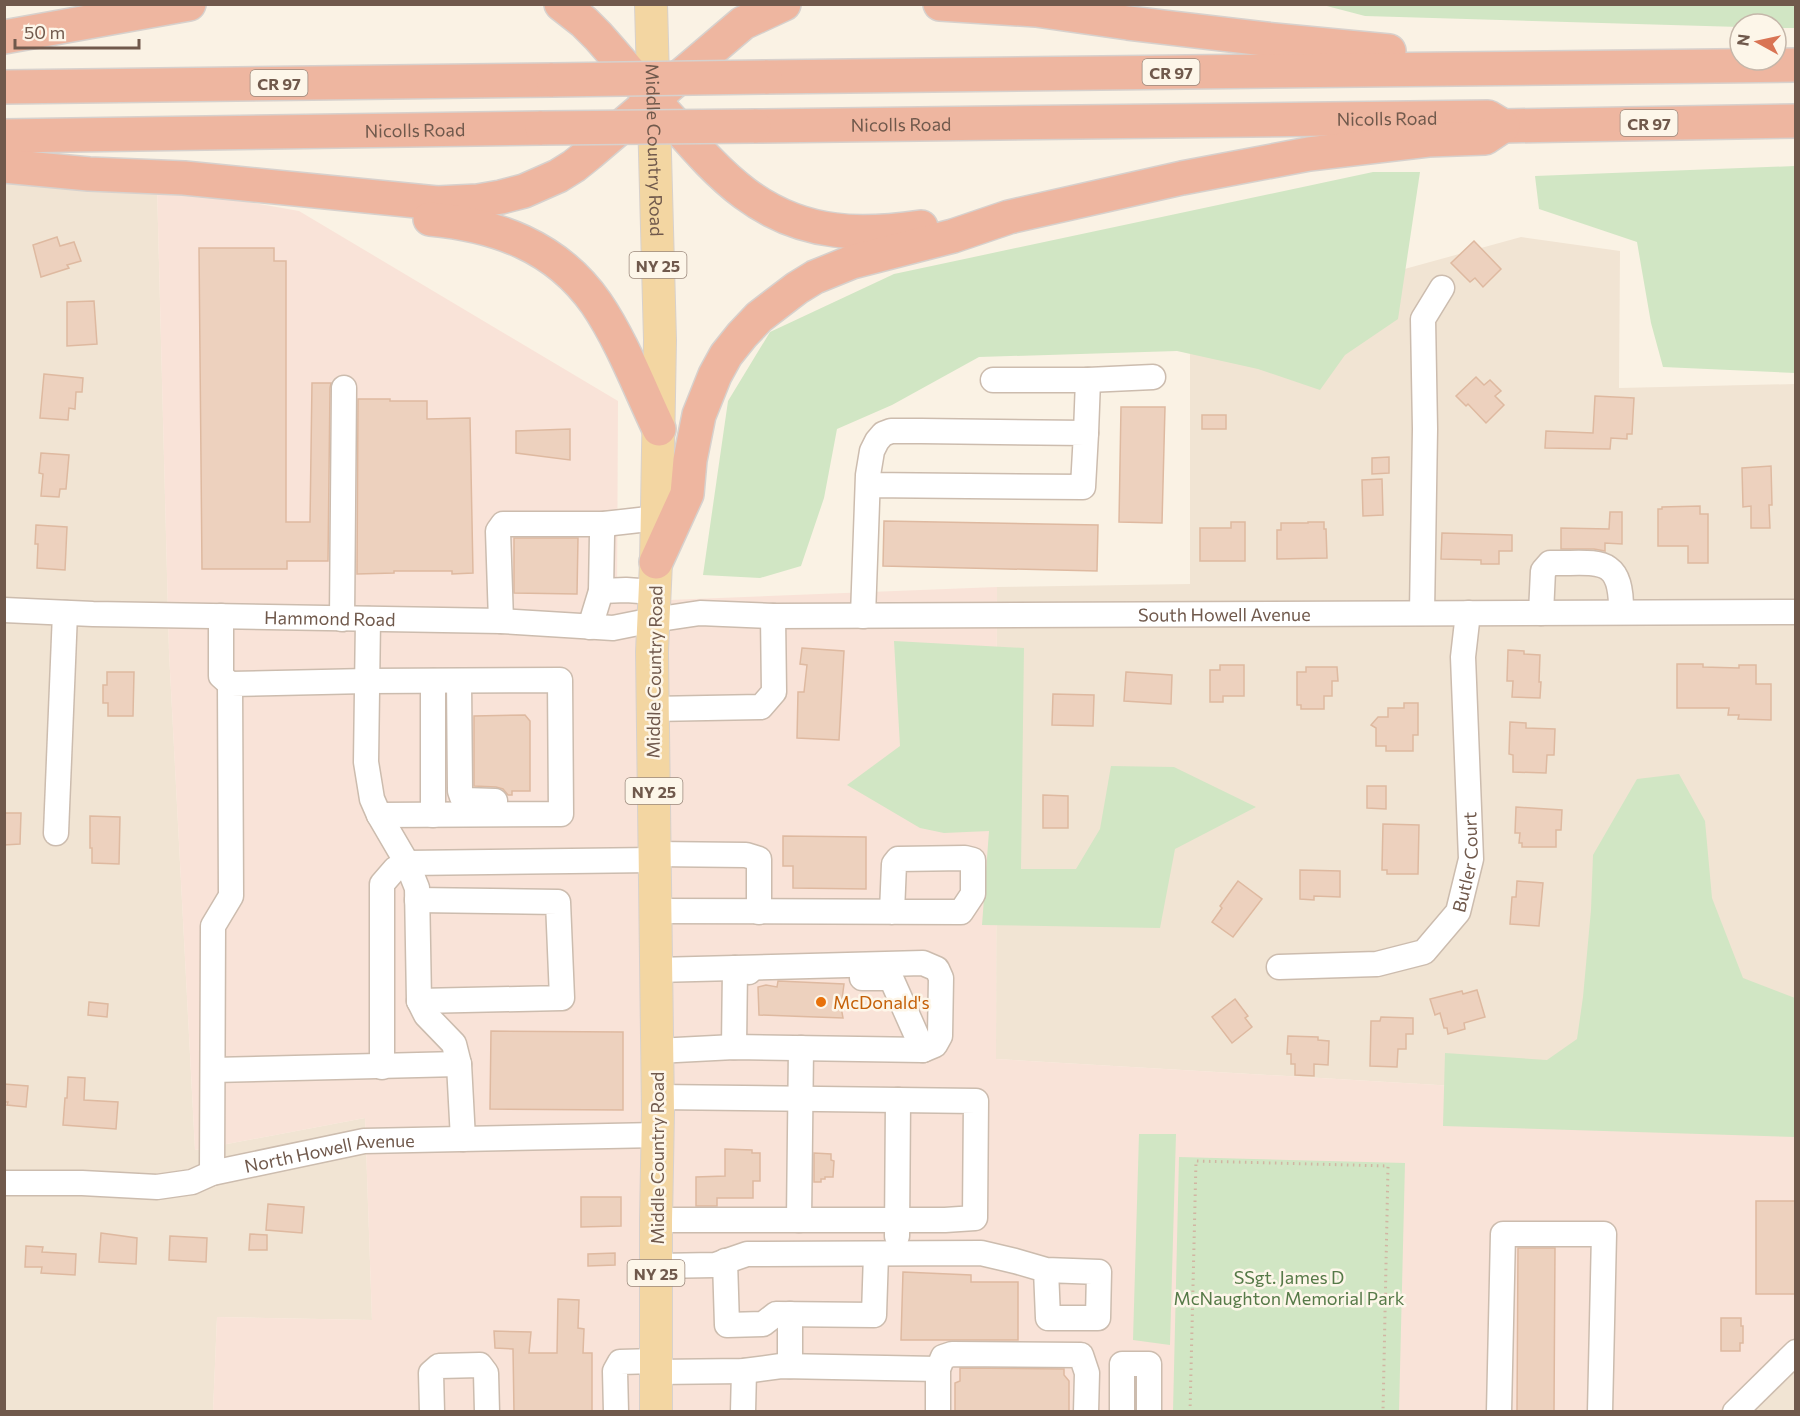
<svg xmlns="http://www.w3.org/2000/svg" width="1800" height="1416" font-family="Commissioner,sans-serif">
<rect width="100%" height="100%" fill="#faf2e4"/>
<g fill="#f1e4d3">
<path d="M5,180l152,6 12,466 26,498 170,-32 7,202 -155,-3 -4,94 -208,1z"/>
<path d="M1521,237l99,14 -1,137 176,-4v722l-799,-47 1,-472 193,-3v-256z"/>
<path d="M1795,1354v57h-78z"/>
</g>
<path fill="#f9e3d8" d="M157,186l142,25 319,190 -1,201 380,-15 -1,472 799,47v248l-78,58 -1504,-1 4,-94 155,3 -7,-202 -170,32 -26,-498z"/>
<g fill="#d1e6c4">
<path d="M1323,5h472v23h-19v-4h-36v3l-375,-11z"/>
<path d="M1795,166v207l-132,-6 -12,-44 -14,-81 -98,-33 -4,-33z"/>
<path d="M1373,172h47l-22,147 -53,36 -25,35 -62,-21 -81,-18 -198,6 -87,48 -55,24 -13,69 -23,68 -41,12 -57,-3 25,-174 42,-69 124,-58z"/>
<path d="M894,641l130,7 -3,221h55l24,-40 11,-63 63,1 82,40 -81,42 -15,79 -178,-3 7,-94 -45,2 -24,-5 -73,-43 53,-39z"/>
<path d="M1679,774l26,47 7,77 31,80 52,20v139l-352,-11 2,-73 102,7 30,-21 6,-42 8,-87 2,-55 44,-76z"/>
<path d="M1139,1134h37l-6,211 -37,-5z"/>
<path d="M1179,1157l226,6 -6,248h-226z"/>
</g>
<g fill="#edd1be" stroke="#deb9a0" stroke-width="1.5">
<path d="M57,237l3,9 14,-4 7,19 -14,4 2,3 -28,9 -8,-32z"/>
<path d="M1474,241l27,28 -18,18 -8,-9 -5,4 -19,-19z"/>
<path d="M199,248h75v13h12v261h24l2,-139h19l-1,5 -2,173h-41v8h-85z"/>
<path d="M94,301l3,43 -30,2v-44z"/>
<path d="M44,374l39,4 -1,14h-6l-1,17 -6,-1 -1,12 -28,-2z"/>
<path d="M1476,377l8,8 6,-5 11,11 -6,5 9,9 -18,18 -18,-19 -2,2 -10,-10z"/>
<path d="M1595,396l39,2 -2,36h-5v5l-16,-1 -1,11 -65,-1 1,-17 47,2z"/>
<path d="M358,399h32v2h37v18l43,-1 3,155 -21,1v-3h-58v2l-37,1z"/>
<path d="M1121,407h44l-3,116 -43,-1z"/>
<rect x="1202" y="415" width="24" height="14"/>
<path d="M570,429v31l-54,-7v-22z"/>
<path d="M41,453l28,2 -3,34h-6l-1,8 -18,-1 2,-22 -4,-1z"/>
<path d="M1389,457v16l-17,1v-16z"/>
<path d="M1771,466l1,39h-3l1,23h-19v-22l-8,1 -1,-39z"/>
<path d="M1382,479l1,36 -20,1 -1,-36z"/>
<path d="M1700,506v8h8v49h-20v-17h-30v-37h4v-2z"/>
<path d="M1610,512h12v32l-17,-1v8l-11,-2h-33v-21l48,1z"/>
<path d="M884,521l214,4 -1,46 -214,-5z"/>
<path d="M1231,522h14v39h-45v-33h31z"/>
<path d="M1308,522h16v7h2l1,29 -50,1v-29h4v-7h27z"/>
<path d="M36,525l31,2 -2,43 -28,-2 1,-24h-3z"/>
<path d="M1442,533l70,2v16h-13v13h-18v-4l-40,-1z"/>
<path d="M514,538h64l-1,56 -63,-1z"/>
<path d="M802,648l42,3 -5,89 -42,-2 1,-46h6l3,-27 -7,-1z"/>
<path d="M1508,650l16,1v3l16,1 -1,27h2l-1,16 -28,-1 1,-16h-6z"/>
<path d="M1677,664h26v3l36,1v-3h17v19h15v36l-33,-1 1,-4h-11l1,-7h-52z"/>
<path d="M1220,665h24v31h-21v6h-13v-32h10z"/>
<path d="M1306,667h31l1,14h-6v15h-8v13h-23v-4h-4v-33h9z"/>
<path d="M107,672h27l-1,44h-25v-13h-5v-18h4z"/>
<path d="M1126,672l46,3 -1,29 -47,-3z"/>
<path d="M1053,694l41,1 -1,31 -41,-1z"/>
<path d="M1404,703h14v32h-5v16h-27v-5h-10v-18l-5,-3 7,-8h10v-9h16z"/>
<path d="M525,715l5,6v70h-18v4h-4l-5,-6 -7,-2 -22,-1v-70z"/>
<path d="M1510,722l16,1v5l29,1 -1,26h-7l-1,18 -33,-1v-17l-4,-1z"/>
<path d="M1367,786h19v23l-19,-1z"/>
<path d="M1043,795l25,1v32h-25z"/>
<path d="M1516,807l46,3 -1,20h-5v17h-34v-4h-3l1,-10h-5z"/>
<path d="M4,813h17l-1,31 -16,1z"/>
<path d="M90,816l30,1 -1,47 -27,-1v-15h-2z"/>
<path d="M1383,824l36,1 -1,49h-31v-4h-5z"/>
<path d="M783,836l83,1v52l-73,-1v-22h-10z"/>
<path d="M1300,870l40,1v26l-26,-1v4l-14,-1z"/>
<path d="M1238,881l24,18 -29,38 -21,-15 10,-14 -2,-2z"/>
<path d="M1517,881l26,2 -4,43 -29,-2 2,-27h4z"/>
<path d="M778,981l66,3 -3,23 2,11 -84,-3 -1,-28 8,-2 11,2z"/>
<path d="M1477,990l8,27 -21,6 1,6 -17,5 -1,-6h-3l-4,-15 -5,2 -5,-16 32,-8 1,3z"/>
<path d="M1235,999l13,17 -3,2 7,9 -20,16 -20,-26z"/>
<path d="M89,1002l19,2 -1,13 -19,-2z"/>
<path d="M1381,1017l32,1v16h-7v15h-8l-1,18 -27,-1 1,-45h9z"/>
<path d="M491,1031l132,1v78l-133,-1z"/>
<path d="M1288,1036l30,1v3l11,1 -1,24 -14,-1v12l-19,-1v-11h-4v-10h-4z"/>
<path d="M68,1077l17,1 -1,22 34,2 -2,27 -53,-4 2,-27h2z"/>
<path d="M4,1084l24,2 -2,21 -19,-2 1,-3h-4z"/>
<path d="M725,1149l27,1v3h8v28h-7v17h-36v8h-21v-29l29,-1z"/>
<path d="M814,1153l17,1v6l3,1 -1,16h-8v2h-4v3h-7z"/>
<path d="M581,1197h40v29l-40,1z"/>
<rect x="1756" y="1201" width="40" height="93"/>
<path d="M268,1204l36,3 -2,26 -36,-3z"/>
<path d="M101,1233l36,5 -1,26 -37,-2z"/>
<path d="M250,1234l17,1v15h-18z"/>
<path d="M170,1236l37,2 -1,24 -37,-2z"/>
<path d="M26,1246l17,1 -1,5 34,2 -1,21 -34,-2 1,-6h-17z"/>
<path d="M1518,1248h37l-1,164h-37z"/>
<path d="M615,1253v12l-27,1v-12z"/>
<path d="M903,1272l68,3v7h47v58h-117z"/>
<path d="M558,1299l21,1 -1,28 6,1 -1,24h9v59h-78l-1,-63 -18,-1 -1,-17 37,1 -2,21h28z"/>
<path d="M1721,1318h20v8h2v17h-3v8h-19z"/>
<path d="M960,1368l104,1v6l5,6v31h-114v-29l5,-2z"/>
</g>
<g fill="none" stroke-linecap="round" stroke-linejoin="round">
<defs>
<g id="minor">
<path d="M993,380h95l-2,53"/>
<path d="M1088,380l65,-3"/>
<path d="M601,591l25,-1 28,2"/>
<path id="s1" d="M4,610l89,4 408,7 112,7 40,-8 47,-7 73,3 1023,-4"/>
<path d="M1422,613l3,-184 -2,-110 19,-31"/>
<path d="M1541,613l2,-42 7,-8c47,1 72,-10 71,49"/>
<path d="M221,616v60l9,8"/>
<path d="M863,616l5,-141 4,-24 5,-10 6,-7 8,-3h30l165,2 -3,54 -215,-2"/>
<path d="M342,619l2,-231"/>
<path d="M368,619l-2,143 6,37 7,16 28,48 10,25 2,113 7,14 28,29 5,20 4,75"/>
<path d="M501,621l-3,-90 5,-7h101l53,-6"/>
<path d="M590,627l11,-36 1,-56 2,-11"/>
<path d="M459,681l1,110 2,6 3,3 30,1"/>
<path d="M652,709l109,-2 13,-15 -1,-76"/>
<path d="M433,815v-134"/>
<path d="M56,833l9,-220"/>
<path d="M654,854l92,1 13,4v53"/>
<path d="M417,900l141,2 4,96 -143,3"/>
<path d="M655,911l306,1 12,-18v-34l-8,-2 -67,1 -4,5 -2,48"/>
<path id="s2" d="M1279,967l98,-3 47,-12 34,-40 13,-53 -8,-202 5,-44"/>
<path d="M656,970l267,-7 14,6 4,9 -1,58 -5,9 -12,5 -189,-3 -77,4"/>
<path d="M862,978h29l32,72"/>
<path d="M734,1047l1,-79 14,4"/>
<path d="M382,1067v-183l13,-15 12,-6 247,-3"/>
<path d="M213,1070l246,-6"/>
<path d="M212,1173l1,-247 18,-30 -1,-212 137,-3 193,-1 1,134 -182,1"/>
<path id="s3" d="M4,1183h78l75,4 35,-5 20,-9 152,-32 294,-6"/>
<path d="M656,1220h289l30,-2 1,-117 -318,-4"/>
<path d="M799,1220l2,-172"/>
<path d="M897,1236l1,-136"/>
<path d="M725,1261l2,64 36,-1 13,-10 98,1 2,-61"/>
<path d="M656,1266l59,-1 32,-11 234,-1 34,8 31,9 53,2 -1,46h-50l-2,-48"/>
<path d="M790,1366v-52"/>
<path d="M656,1372l88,-1 37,-5 157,3"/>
<path d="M432,1412l-1,-39 8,-7 41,-1 6,8 1,39"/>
<path d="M616,1412l-1,-41 5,-9 36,-1"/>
<path d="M743,1412l1,-41"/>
<path d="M938,1412v-43l5,-12 9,-3 129,1 6,18 -1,39"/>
<path d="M1122,1412v-48h27v48"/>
<path d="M1499,1412l4,-178h101l-4,178"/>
<path d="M1735,1412l61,-60"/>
</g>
<g id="major">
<path id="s4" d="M651,4l9,336 -4,222 -4,90 6,460 -2,108v192"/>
</g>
<g id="highway">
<path d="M561,4l23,18 14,14c26,29 51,60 78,89 45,52 86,96 159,105 29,4 58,1 86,-3"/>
<path d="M940,4l96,6 92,13 137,16 124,12"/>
<path d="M4,37l185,-33"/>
<path d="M765,77l1031,-12"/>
<path d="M4,87l549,-7"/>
<path id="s5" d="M754,126l734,-9 15,9 293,-5"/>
<path id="s6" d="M4,136l538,-8"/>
<path d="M4,166l85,8 95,4 253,25 41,-2 23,-4 23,-6 34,-15 16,-10 15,-12 154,-131 41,-19"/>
<path d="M430,219c66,6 126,27 166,84 26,38 43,84 63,126"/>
<path d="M656,562l31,-68 3,-34 9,-45 16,-40 11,-20 16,-20 17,-18 38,-29 18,-11 37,-15 101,-26 56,-19 173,-39 127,-24 119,-14 57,-2 18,-12"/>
</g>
</defs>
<use href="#minor" stroke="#ccbcae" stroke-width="27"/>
<use href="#major" stroke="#d7d1cd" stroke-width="34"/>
<use href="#highway" stroke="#d7d1cd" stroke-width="36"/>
<path stroke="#d1b5a2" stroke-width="3" stroke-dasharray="1.5 4.5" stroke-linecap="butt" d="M1190,1412l6,-251 192,5 -5,246"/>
<use href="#minor" stroke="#fff" stroke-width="24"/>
<use href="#major" stroke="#f3d6a2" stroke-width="32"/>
<use href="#highway" stroke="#eeb6a0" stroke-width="33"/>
<defs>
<g id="highway-bridge">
<path d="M553,80l212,-3"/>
<path d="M542,128l212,-2"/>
</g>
</defs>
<use href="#highway-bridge" stroke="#d7d1cd" stroke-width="36" stroke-linecap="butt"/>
<use href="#highway-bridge" stroke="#eeb6a0" stroke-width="33"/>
</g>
<circle fill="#e8710a" stroke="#fdf6e9" stroke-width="2" cx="821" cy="1002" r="6"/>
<g text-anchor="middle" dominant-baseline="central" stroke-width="5" stroke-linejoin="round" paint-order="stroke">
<g fill="#fdf6e9" stroke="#9a887b" stroke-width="1.5">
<rect x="1142.5" y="59" width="57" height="26" rx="4.5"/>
<rect x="250.5" y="70" width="57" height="26" rx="4.5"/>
<rect x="1620.5" y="110" width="57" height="26" rx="4.5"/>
<rect x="629.5" y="252" width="57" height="26" rx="4.5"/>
<rect x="625.5" y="778" width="57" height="26" rx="4.5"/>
<rect x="627.5" y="1260" width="57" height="26" rx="4.5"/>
</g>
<g font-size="16" font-weight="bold" fill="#70594c">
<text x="1171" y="72">CR 97</text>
<text x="279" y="83">CR 97</text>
<text x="1649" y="123">CR 97</text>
<text x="658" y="265">NY 25</text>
<text x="654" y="791">NY 25</text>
<text x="656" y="1273">NY 25</text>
</g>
<g font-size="18" fill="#70594c" stroke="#fdf6e9">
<text stroke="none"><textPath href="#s5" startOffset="633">Nicolls Road</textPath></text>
<text stroke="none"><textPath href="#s5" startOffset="147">Nicolls Road</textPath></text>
<text stroke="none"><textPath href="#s6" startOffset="411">Nicolls Road</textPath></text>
<text stroke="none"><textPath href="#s4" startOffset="146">Middle Country Road</textPath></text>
<text stroke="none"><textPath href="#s1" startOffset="1222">South Howell Avenue</textPath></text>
<text stroke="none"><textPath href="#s1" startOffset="326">Hammond Road</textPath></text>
<text transform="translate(654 672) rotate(-89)">Middle Country Road</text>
<text stroke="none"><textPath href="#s2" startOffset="250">Butler Court</textPath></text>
<text stroke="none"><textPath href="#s3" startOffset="330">North Howell Avenue</textPath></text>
<text transform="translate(657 1158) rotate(-90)">Middle Country Road</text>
</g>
<g font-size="18" fill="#c56008" stroke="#fdf6e9" text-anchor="start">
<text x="833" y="1002">McDonald's</text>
</g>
<g font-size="18" fill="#567a48" stroke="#fdf6e9">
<text x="1289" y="1277">SSgt. James D<tspan x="1289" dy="21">McNaughton Memorial Park</tspan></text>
</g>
</g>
<rect width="1800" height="1416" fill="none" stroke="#70594c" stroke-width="12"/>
<g transform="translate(1758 42) rotate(278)"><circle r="28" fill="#fdf6e9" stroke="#c5b7aa" stroke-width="1.5"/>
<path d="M0-4.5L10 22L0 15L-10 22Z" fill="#d97454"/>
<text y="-9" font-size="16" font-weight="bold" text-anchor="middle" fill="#70594c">N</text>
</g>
<path d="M15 39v9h124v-9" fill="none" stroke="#70594c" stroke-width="3"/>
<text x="24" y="39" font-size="18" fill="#70594c" stroke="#fdf6e9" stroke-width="4.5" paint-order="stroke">50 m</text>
</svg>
